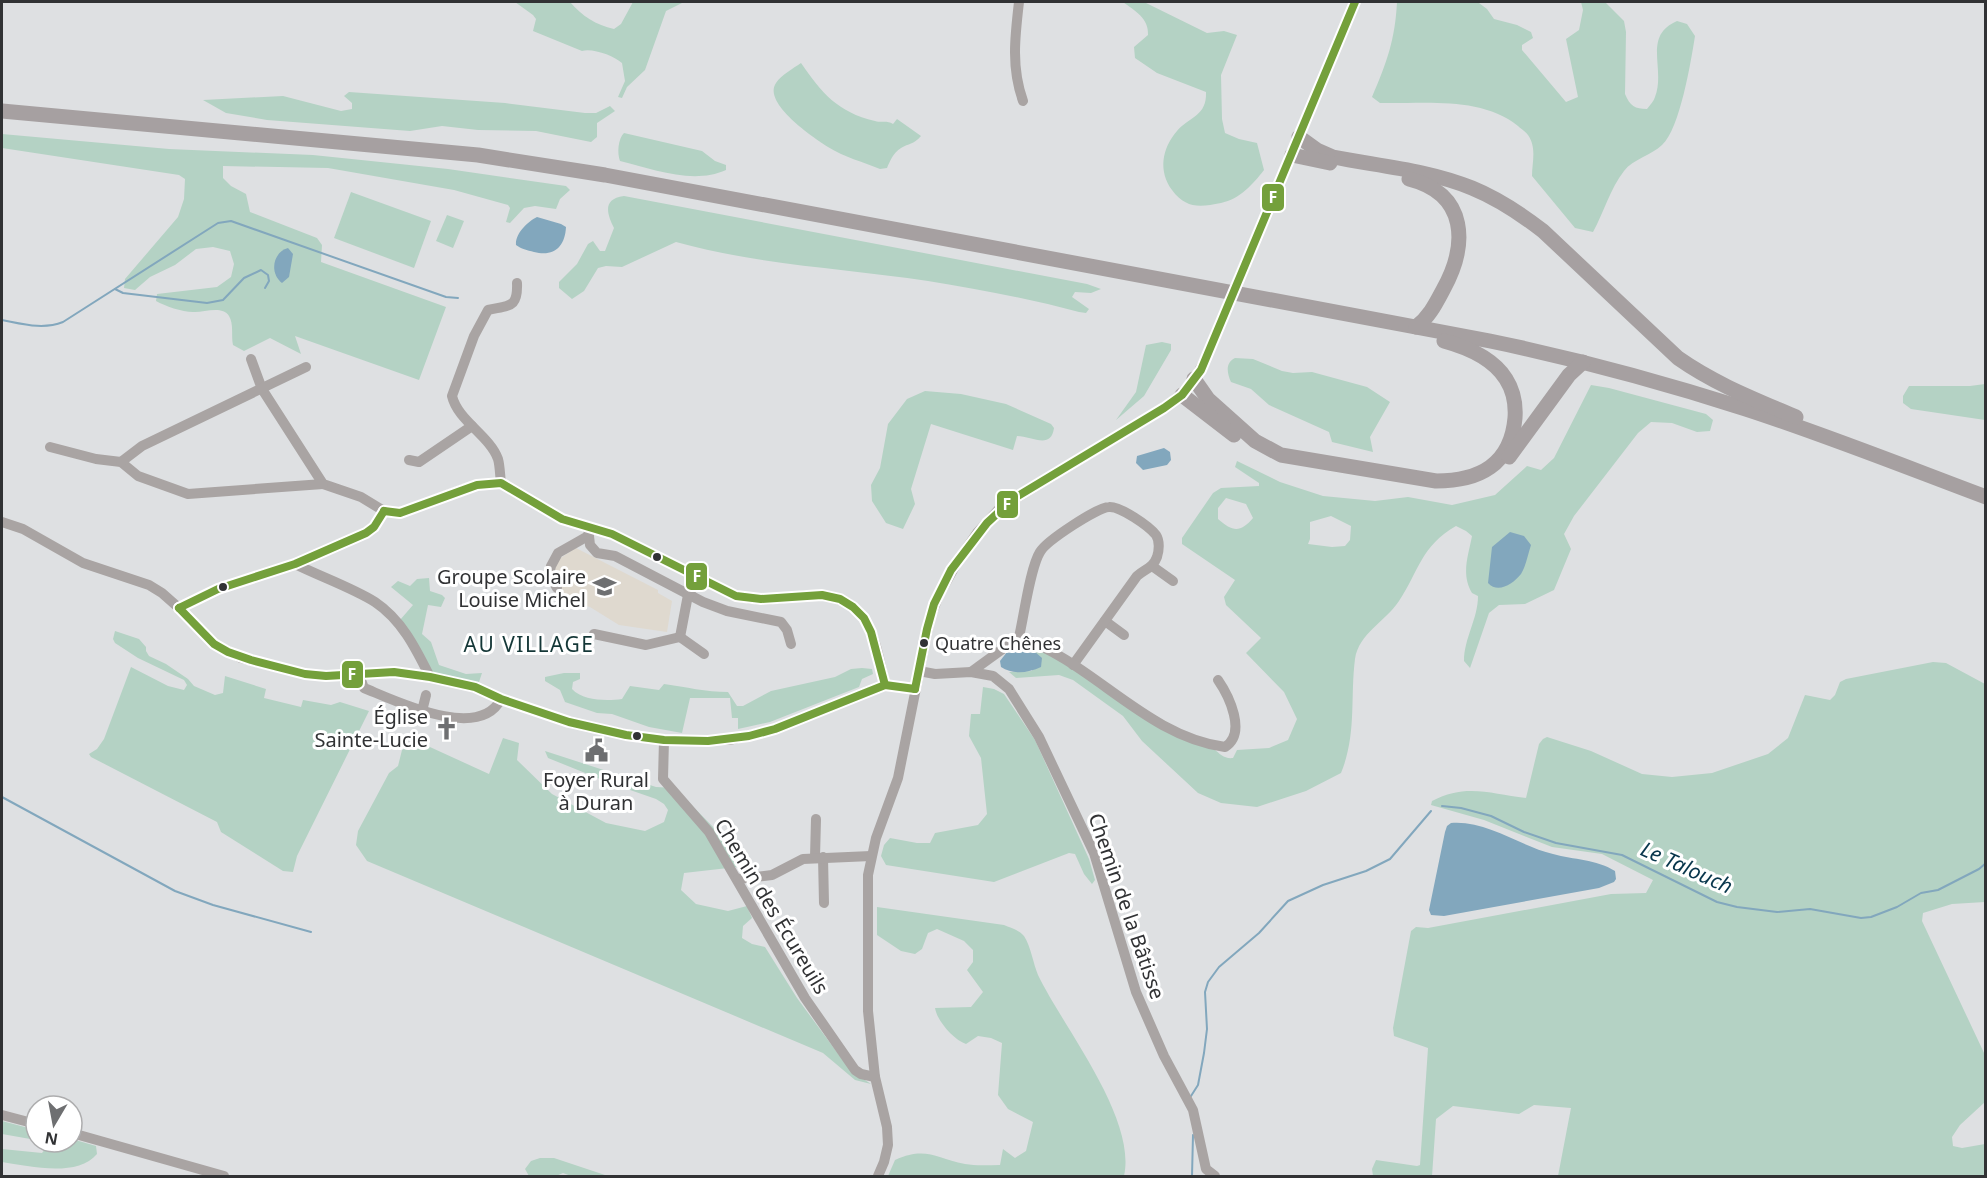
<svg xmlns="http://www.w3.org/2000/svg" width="1987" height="1178" font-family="'Noto Sans',sans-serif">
<rect width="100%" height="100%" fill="#dee0e2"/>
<path fill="#dfd9cf" d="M576,548l82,42v3l14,8 -5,31 -48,-7 -29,-18 -13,-3 1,-6 -21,-4 3,-16 -6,-8 5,-11z"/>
<g fill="#b4d2c4" fill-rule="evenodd">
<path d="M515,2h55c12,14 26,23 44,27l7,-5 12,-22h51l-18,9 -21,59 -18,17 -5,11 -4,-1 7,-16 -3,-18c-8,-7 -29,-15 -40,-12l-49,-20 3,-12 -3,-4z"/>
<path d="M1123,2h21l63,31 17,-2 13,4 -16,40 1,44 3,14 14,6 18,4 7,27c-11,14 -24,29 -43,33 -21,4 -35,6 -49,-13 -14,-19 -10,-42 5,-59 13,-15 30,-15 29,-39l-49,-19 -22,-15 -1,-11 14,-12c1,-17 -13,-24 -25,-33z"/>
<path d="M1397,2h83l-1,1 8,6 7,10 23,6 14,7 2,6 -11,7v5l44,52 12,-5 -12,-58 13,-9 4,-20 -2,-8h24l19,19 2,11 -1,62c5,12 10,15 22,15 3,-4 7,-8 8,-12 11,-28 -13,-61 22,-76l10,3 8,12c-4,25 -15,93 -33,109 -10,10 -29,14 -38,26 -14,18 -20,41 -31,61l-18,-4 -43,-52c0,-14 5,-28 -4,-41 -2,-3 -7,-6 -10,-9 -37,-30 -93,-22 -138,-23l-8,-6c15,-35 23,-57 25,-95z"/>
<path d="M801,63c21,30 36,49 74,58 7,2 12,-1 18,3l4,-5 24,17c-8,9 -12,7 -20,12 -8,5 -11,13 -14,20l-7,1c-17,-7 -36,-12 -52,-22 -14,-9 -66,-44 -52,-64 5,-8 18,-15 25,-20z"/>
<path d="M349,92l156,11 80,10h11l14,-7 5,5 -18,12v14l-6,5 -55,-11 -58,-1 -36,-4 -32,5 -143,-11 -41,-7 -23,-13 80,-4 58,15 11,-2v-6l-8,-7z"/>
<path d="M624,133l78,18 13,10 11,4v5c-33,15 -73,-1 -106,-9 -3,-8 -2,-22 4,-28z"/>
<path d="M2,134l167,15 144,6 135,14 118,17 4,4 -10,9 -4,10 -21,-3 -11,2 -14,15 -4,-1 4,-14 -2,-3 -54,-15 -126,-22 -105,-2v12l8,8 15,8 4,18 67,26 5,7 -1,17 125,45 -27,73 -124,-44 6,18 -31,-16 -26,13 -11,-6c-2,-9 1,-21 -4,-29 -7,-11 -26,-3 -36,-4 -11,0 -28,-6 -37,-11l1,-7 60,-7 14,-10 3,-13 -4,-13 -17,-4 -17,2 -21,16 -25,12 -15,13 -11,-2 1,-9 53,-62 6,-18 1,-20 -6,-4 -177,-27z"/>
<path d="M351,192l80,29 -17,47 -80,-30z"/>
<path d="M624,196l463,88 14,5 -10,4 -16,-1 -3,5 17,12 -3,4 -7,-1c-49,-13 -101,-23 -151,-31 -84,-13 -170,-16 -252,-39l-54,25 -16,-1 -8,2 -14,23 -12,8 -13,-11v-6l18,-18 11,-20 5,-3 7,10h5l9,-23c-7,-14 -12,-29 10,-32z"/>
<path d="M447,215l17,6 -11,27 -17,-7z"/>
<path d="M1162,342l9,2v6l-27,46 -28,24 20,-28 10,-47z"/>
<path d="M1235,358l18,1 29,12 11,2 19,-1 55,15 23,15 -20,35 3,15 -41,-10 -3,-10 -60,-27 -18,-16 -20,-7c-4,-9 -6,-19 4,-24z"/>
<path d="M1985,384v36l-74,-11 -8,-6v-7l6,-10h61z"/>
<path d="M1591,385l18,3 97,26 7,6 -3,11 -13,1 -25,-9 -21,-1 -13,11 -64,83 -10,18 7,15 -17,41 -29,14 -26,1 -10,8 -19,55 -6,-7c0,-23 14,-42 14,-65l-6,-3c-11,-19 -4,-36 0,-57l-6,-5 -10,-5c-35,20 -37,45 -57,75 -14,21 -40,32 -44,58 -5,40 2,75 -14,114l-35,18 -49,16 -36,-4 -23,-10 -56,-52 -19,-25 -50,-36 -14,-5 -43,3 -7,-6 23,-1 2,-20 -10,-4 13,1 177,101c6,5 10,10 19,9l4,-8 32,-2 19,-8 9,-21 -13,-27 -38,-39 15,-15 -35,-33 -2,-8 11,-17 -53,-36v-6l31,-45 8,-5 38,-2v-3l-24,-16 2,-6 43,21 43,14 52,5 33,-4 44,8 43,-10 32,-29 14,4 13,-12zM1226,498l20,6 7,14c-13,15 -20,14 -35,1v-11zM1331,516l20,10 -1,14 -5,6 -13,1 -24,-3 2,-5v-17z"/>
<path d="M925,391l36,3 45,10 45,20 3,4c-3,22 -22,8 -37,8l-4,14 -82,-26 -20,65 4,15 -12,25 -17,-6 -14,-22 -1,-16 9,-17 8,-44 19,-25z"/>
<path d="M429,578l1,13 12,4 3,3 -4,9 -13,-2 -6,29 9,8 8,23 27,9 16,-1 -4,12 -47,-12 -31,-53 13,-15 -22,-18 7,-6 12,5 7,-7z"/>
<path d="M115,631l24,8 7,8v4l3,5 17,8 22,15 6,7 21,9 8,-2 2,-17 41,13 -2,9 37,9 2,-7 28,5 9,-3 29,9 -72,145 -4,16 -10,-1 -62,-39 -4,-10 -126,-65 -2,-3 8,-5 7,-10 27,-72 37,19 16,4 3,-5 -3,-5 -46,-22 -23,-15 -2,-4z"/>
<path d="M1933,662l13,1 39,21v218l-33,2 -29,9 -1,8 63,134v47l-25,23 -8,12 1,9 9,2 23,-4v32h-427l13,-68 -37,-3 -15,9 -66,-8 -17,13 -4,57h-59l-1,-7 4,-9 41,6 3,-1 8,-117 -34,-12 -1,-8 18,-97 5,-4 12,1 183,-34 35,-1 7,-13 -51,-26 -50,-7 -68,-27 -53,-15 1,-4c34,-18 59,-7 94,-3l13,-54 4,-5 4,-2 44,14 51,23 30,3 40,-4 56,-19 20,-16 17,-43 25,5 5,-5 5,-13 6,-3z"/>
<path d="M862,668l10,1 1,5 -11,5 -3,8 -89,35 -32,7v-11h-6l-2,-20h-40l-8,35 -33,-6 -37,-13 -15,-1 -32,-11 -5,-12 -15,-9v-4l19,-4h16v6l-7,3 -1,7c11,12 35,12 50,10l8,-13 29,4 5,-6c22,3 42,8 64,8l9,14h6l28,-15 64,-14 16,-8z"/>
<path d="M983,687l11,2 10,5 31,46 54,119 6,21 -3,4 -8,-10 -9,-20 -6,-1 -75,29 -108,-17 -5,-9 3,-11 6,-7 27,5h13l5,-10 43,-8 9,-11 -6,-56 -12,-22 2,-22h9z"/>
<path d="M503,738l16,5 -2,17 35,34 54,29 39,8 19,-9 4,-12 -4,-6 -8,-5 -46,-16 -62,-25 -3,-7 111,36 19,1 39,40 23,39 -53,6 -3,17 15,14 32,7 19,-5 5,12 -9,8 -1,12 10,6 13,3 32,51 53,72 21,14 -16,-4 -32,-27 -456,-192 -11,-16 2,-14 31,-58 9,-7 4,-16 17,-8 70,32z"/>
<path d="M877,907l127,18c7,3 15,5 20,11 7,11 9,27 14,39 25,52 99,143 86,201h-236l7,-16c31,-14 40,-2 70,4 11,2 23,1 35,1l3,-16 12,9 11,-7 7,-29 -25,-13 -10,-14 4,-52 -11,-5 -13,-2 -12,8c-12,-4 -29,-23 -31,-36l36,-1 12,-15 -16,-22 6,-8v-12l-9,-9 -27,-12 -9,4 -6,16 -7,5 -14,-3 -24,-16z"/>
<path d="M2,1121l34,9v10l-34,-6z"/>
<path d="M72,1139l24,7 1,8c-20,24 -68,12 -95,8v-13l40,4 4,-5 -4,-6h30z"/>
<path d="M540,1158h14l54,18h-37l-8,-3 -7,3h-27l-4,-7 6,-8z"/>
</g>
<g fill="#82a7bd">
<path d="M537,217l24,7 5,3c-1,20 -12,30 -32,25 -7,-2 -13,-3 -18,-7 -1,-11 11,-23 21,-28z"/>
<path d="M288,248l5,6 -4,23 -7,6c-13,-10 -9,-31 6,-35z"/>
<path d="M1164,448l6,4 1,8 -4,5 -24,5 -7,-7 1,-7z"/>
<path d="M1510,532l14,4 7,9c-3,9 -5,21 -10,29 -8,10 -23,20 -33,9l4,-36z"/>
<path d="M1024,647l10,4 8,7 -1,9c-13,6 -28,8 -40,0l-1,-6 7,-9z"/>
<path d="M1451,823c35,-3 69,23 102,31 21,6 43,5 62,17l1,8 -2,3 -15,6 -155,28 -13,-1 -2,-5 16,-78 2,-6z"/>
</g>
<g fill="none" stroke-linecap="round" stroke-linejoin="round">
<g stroke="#82a7bd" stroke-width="2">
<path d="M115,289l8,4 84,10 16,-3 21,-22 17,-8 7,5 1,6 -4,7"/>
<path d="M2,320c21,4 41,10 61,2l155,-99 13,-2 215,76 12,1"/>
<path d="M2,797l173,94 38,14 98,27"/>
<path d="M1442,806l19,2 30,8 33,16 32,11 66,12 95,47 20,5 40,5 33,-3 51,9 10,-1 26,-10 24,-14 17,-3 41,-21 7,-6"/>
<path d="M1191,1096l7,-11 6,-32 3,-24 -2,-37 3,-10 11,-15 40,-34 29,-32 35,-16 43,-14 24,-12 41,-48"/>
<path d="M1192,1176l1,-41"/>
</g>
<g stroke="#a9a4a3" stroke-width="10">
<path d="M1019,2c-4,34 -8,66 4,99"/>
<path d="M1244,266l111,-264"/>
<path d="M251,359l11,30 61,95 38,13 23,14 16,2 64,-24 13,-4 24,-2 61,36 50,15 124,62c25,6 39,3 64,0 67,-8 74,37 85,89"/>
<path d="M50,447l46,12 25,3 17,14 50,18 135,-10"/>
<path d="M409,460l10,2 53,-36"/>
<path d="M121,462l21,-16 164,-79"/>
<path d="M501,483c-1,-7 -1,-17 -3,-24 -9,-24 -40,-38 -46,-63l22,-60 14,-26c22,-5 30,-2 29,-27"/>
<path d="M2,522l21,7 60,34 66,22 13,8 17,15 35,36 27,14 64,16 21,2 68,-4 36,5 45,10 26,12 68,23 68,15 27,3h66l45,-11 110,-44 30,4"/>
<path d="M588,527l2,18 7,8 18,3 88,46 24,9 54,11 6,8 4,14"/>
<path d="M295,564c24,12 58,24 80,38 27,18 41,47 55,75"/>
<path d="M1152,566l21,15"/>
<path d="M557,588l-8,-14 2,-8 7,-13 30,-17"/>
<path d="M179,608l39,-19 77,-25 71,-31 8,-6 10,-16"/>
<path d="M1105,621l19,14"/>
<path d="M594,634l52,11 34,-8"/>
<path d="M680,637l8,-42 10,-16"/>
<path d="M680,637l24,17"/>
<path d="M1019,637c5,-21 11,-69 21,-85 6,-11 58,-45 69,-45 11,-1 40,19 47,28 4,6 3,16 1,22 -4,11 -12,12 -20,19l-64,89"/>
<path d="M1019,637c74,25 126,99 206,110 22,-14 4,-51 -7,-67"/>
<path d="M919,671l16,3 36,-2 22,4 16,13 30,48 55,116 42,139 28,64 29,54 13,59 9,7"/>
<path d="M971,672l48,-35"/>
<path d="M359,675l5,13c32,13 115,54 137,11"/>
<path d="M422,711l4,-16"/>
<path d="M664,740l-1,39 46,53 96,166 50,72 6,4 14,3"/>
<path d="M815,857l1,-38"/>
<path d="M823,857l1,46"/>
<path d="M738,879l34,-4 31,-16 68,-3"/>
<path d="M2,1115l34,9"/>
<path d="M72,1133l152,43"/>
<path d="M878,1176l6,-14 4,-17 -1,-18 -12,-50 -7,-66v-136l8,-37 22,-60 32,-160 9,-23 20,-36 18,-26 23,-25 158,-96c36,-23 46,-47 61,-85"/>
</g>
<g stroke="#a6a0a1" stroke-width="15">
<path d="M2,111l476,44 127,20 885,166c87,18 172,41 256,68 80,26 160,58 240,88"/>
<path d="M1299,137l18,13 16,7c46,9 95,13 139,31 27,11 49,26 71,43l135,127c37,26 76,41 118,59"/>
<path d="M1292,155l38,8"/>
<path d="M1409,179c59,15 59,66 34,111 -8,15 -14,27 -27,37"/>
<path d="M1194,379l14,20 47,42 26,14 155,26c43,0 75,-16 79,-63 1,-14 -2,-28 -9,-39 -13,-21 -40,-32 -62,-38"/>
<path d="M1182,395l52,40"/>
<path d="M1509,457l60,-82 14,-13"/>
</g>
<path stroke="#a9a4a3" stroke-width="10" d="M1219,327l25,-61"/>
<defs>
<g id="bus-1">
<path d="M384,511l16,2 77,-28 24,-2 61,36 50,15 124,62 25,3 61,-4 18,4 13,8 11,11 7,14 14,53"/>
<path d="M179,608l35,36 14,8 23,8 54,14 21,2 68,-4 36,5 45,10 26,12 68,23 57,13 38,5 44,1 41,-5 26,-7 110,-44 30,4"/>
<path d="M179,608l39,-19 77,-25 71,-31 8,-6 10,-16"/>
<path d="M915,689l12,-60 7,-25 17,-34 36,-47 26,-24 151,-91 18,-13 19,-25 154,-368"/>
</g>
</defs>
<use href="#bus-1" stroke="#fff" stroke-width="12"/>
<use href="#bus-1" stroke="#74a03b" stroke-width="8"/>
</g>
<defs>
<symbol id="school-bare" viewBox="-9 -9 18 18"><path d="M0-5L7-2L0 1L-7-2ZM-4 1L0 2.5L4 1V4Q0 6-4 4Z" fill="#6e6f71" stroke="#fff" stroke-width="2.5" paint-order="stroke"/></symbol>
<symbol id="church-bare" viewBox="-9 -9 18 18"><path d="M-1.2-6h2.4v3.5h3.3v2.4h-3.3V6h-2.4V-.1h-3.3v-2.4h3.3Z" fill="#6e6f71" stroke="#fff" stroke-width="2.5" paint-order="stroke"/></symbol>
<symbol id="civic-bare" viewBox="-9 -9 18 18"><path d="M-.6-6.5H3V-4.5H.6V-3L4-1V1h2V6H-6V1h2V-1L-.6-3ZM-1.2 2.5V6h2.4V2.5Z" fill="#6e6f71" stroke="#fff" stroke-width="2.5" paint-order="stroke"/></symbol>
</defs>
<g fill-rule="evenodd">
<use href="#school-bare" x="588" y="570" width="33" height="33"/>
<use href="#church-bare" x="430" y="712" width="33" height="33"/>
<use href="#civic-bare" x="580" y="734" width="33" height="33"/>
</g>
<g fill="#313234" stroke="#fff" stroke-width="2">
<circle cx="657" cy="557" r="5"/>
<circle cx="223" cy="587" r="5"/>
<circle cx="924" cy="643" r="5"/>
<circle cx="637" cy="736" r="5"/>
</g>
<g text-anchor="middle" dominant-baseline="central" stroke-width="6" stroke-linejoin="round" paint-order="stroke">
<g font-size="18" fill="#313234" stroke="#fff" text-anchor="start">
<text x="935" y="643">Quatre Chênes</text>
</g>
<g font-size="20" fill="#313234" stroke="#fff" text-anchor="end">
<text x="586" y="576">Groupe Scolaire<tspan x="586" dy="23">Louise Michel</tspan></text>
<text x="428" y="716">Église<tspan x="428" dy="23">Sainte-Lucie</tspan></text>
<text x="596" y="779" text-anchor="middle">Foyer Rural<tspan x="596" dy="23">à Duran</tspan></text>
</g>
<g font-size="20" fill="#313234" stroke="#fff">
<text transform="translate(772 906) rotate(59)">Chemin des Écureuils</text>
<text transform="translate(1127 906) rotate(71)">Chemin de la Bâtisse</text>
</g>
<g font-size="21" letter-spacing="1.5" fill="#143737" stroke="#fff">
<text x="529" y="644">AU VILLAGE</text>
</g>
<g font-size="21" font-style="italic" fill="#08364c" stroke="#fff">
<text transform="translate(1687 867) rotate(24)">Le Talouch</text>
</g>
</g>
<g stroke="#fff" stroke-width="2">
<rect x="1261" y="183" width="24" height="29" rx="6" fill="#74a03b"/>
<rect x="996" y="490" width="23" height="29" rx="6" fill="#74a03b"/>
<rect x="685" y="562" width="23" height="29" rx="6" fill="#74a03b"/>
<rect x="341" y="660" width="23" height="29" rx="6" fill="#74a03b"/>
</g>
<g font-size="16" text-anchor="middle" font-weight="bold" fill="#fff">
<text x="1273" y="203">F</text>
<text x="1007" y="510">F</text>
<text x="697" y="582">F</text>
<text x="352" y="680">F</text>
</g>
<rect width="1987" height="1178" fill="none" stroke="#313234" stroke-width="6"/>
<g transform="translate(54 1124) rotate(190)"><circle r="28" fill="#ffffff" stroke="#adadae" stroke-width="1.5"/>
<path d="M0-4.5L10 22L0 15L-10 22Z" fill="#6e6f71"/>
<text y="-9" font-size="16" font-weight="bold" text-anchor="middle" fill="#313234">N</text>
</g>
</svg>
